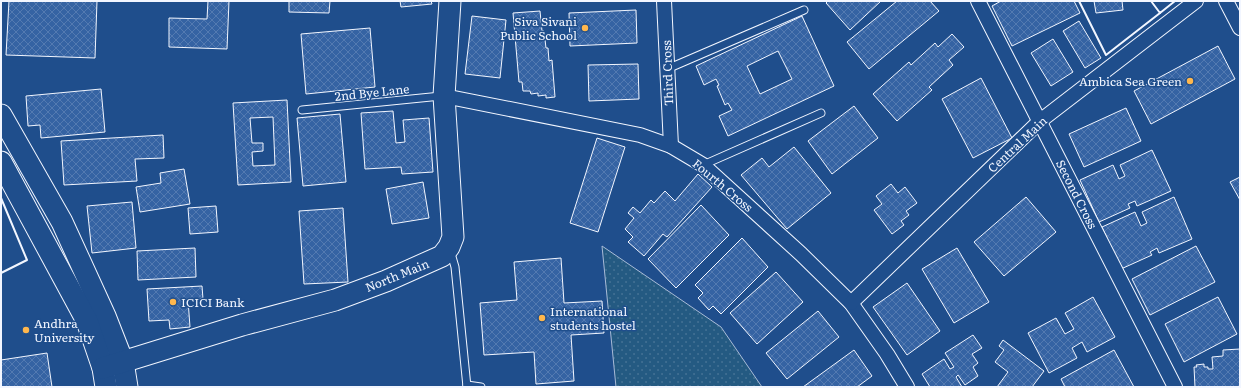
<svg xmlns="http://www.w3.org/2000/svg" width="1241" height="388" font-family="Literata,serif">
<defs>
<pattern id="grass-dots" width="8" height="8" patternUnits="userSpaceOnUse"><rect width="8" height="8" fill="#245a82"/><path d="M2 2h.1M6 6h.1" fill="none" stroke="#447295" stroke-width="1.8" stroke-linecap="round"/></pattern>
<pattern id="building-cross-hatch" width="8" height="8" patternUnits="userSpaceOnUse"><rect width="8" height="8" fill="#3563a3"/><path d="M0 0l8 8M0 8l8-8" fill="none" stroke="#537ab1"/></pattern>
</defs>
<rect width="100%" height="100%" fill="#1f4e8c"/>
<path fill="url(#grass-dots)" stroke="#a8bbd7" d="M602,246l119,81 41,60h-146z"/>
<g fill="url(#building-cross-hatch)" stroke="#f2f6ff" fill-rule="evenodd">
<path d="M9,1h88l-2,57 -89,-3z"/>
<path d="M208,1h21l-2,48 -58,-2v-29l38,1z"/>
<path d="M289,1h41l-1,12 -40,-1z"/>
<path d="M400,1h31l1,3 -31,3z"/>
<path d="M828,1h53l-31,29 -24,-27z"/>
<path d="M897,1h33l9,10 -70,58 -22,-27z"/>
<path d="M1001,1h73l6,12 -68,33 -20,-40z"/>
<path d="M1094,1h28l1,9 -27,3z"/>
<path d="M636,10l1,33 -67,3 -1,-33z"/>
<path d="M540,11l2,20h2l2,17h2l1,13 3,-1 3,37 -9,1v-3l-8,1v-3l-7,1 -1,-3h-7l-1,-9h-3l-6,-69z"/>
<path d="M472,16l34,4 -6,58 -35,-4z"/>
<path d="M802,16l32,70 -106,50 -9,-20 13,-6 -4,-7 -3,2 -8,-19 2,-1 -3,-6 -12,6 -8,-19zM778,51l14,28 -32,15 -13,-28z"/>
<path d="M1079,21l22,37 -16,10 -22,-37z"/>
<path d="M370,28l5,59 -69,7 -5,-60z"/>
<path d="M952,34l12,13 -15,13 4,5 -24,22 3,3 -35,31 -24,-27 36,-32 2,3 24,-22 3,4z"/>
<path d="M1053,39l20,33 -22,14 -20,-33z"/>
<path d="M1218,46l17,33 -84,45 -17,-33z"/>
<path d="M638,64l1,35 -50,2 -1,-36z"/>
<path d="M981,78l31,60 -39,20 -31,-59z"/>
<path d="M101,89l4,43 -64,6 -1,-13 -12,1 -2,-30z"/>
<path d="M287,100l4,82 -53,3 -5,-82zM273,117l2,48 -22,1 -1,-14 11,-1v-8h-11l-2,-25z"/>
<path d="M854,106l24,32 -46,36 -24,-33z"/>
<path d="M1126,108l15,33 -57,26 -15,-33z"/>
<path d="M393,111l3,32 9,-1 -2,-22 26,-2 4,54 -31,2 -1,-7 -36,2 -4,-56z"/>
<path d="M340,114l6,68 -43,4 -6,-68z"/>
<path d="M163,135l1,23 -29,1 2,22 -73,4 -3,-44z"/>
<path d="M597,138l28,9 -27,85 -28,-9z"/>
<path d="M794,147l37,46 -44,36 -46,-54 21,-17 7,9z"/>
<path d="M1152,150l19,41 -34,15 -2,-5 -7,3 2,4 -31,14 -19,-42 33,-15 6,14 6,-3 -5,-11z"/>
<path d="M184,169l6,35 -50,8 -4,-25 25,-4 -1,-10z"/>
<path d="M698,174l14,13 -45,50 -4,-3 -19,22 -16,-14 5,-5 -8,-8 9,-11 -6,-5 5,-6 7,6 11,-13 3,3 11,-12 10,10z"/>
<path d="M1240,177v23l-10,-18z"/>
<path d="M423,182l6,36 -37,6 -6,-35z"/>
<path d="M891,184l7,9 7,-6 12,16 -11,8 3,4 -8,6 3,4 -12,9 -18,-24 8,-6 -6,-8z"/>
<path d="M1026,197l30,35 -52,44 -30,-34z"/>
<path d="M1174,197l18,42 -33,14 -2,-5 -7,4 2,3 -31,14 -19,-42 33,-15 6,14 6,-3 -5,-11z"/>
<path d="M132,202l4,46 -44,5 -5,-47z"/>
<path d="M701,205l28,30 -53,53 -28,-29z"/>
<path d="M216,206l2,26 -28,2 -2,-26z"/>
<path d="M343,208l5,74 -44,2 -5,-73z"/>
<path d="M742,238l26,29 -47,47 -8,-8 -4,4 -11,-12 5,-5 -8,-8z"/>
<path d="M1196,246l19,36 -65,33 -18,-36z"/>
<path d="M195,248l1,29 -58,3 -1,-29z"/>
<path d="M957,248l32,54 -35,21 -32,-54z"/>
<path d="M561,258l3,45 38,-2 2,32 -33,2 3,46 -38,3 -2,-32 -50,3 -4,-52 37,-3 -3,-38z"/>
<path d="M776,272l27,30 -46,42 -27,-31z"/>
<path d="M907,283l33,48 -33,24 -34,-48z"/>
<path d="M202,286l1,13 -15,1 2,27 -20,2 -1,-9 -20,1 -2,-32z"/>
<path d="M1093,297l22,40 -28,15 -5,-10 -10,6 5,10 -28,15 -21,-40 28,-15 9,16 9,-5 -9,-16z"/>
<path d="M1218,297l19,37 -53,28 -19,-38z"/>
<path d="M818,311l21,26 -52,42 -21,-26z"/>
<path d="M973,335l9,13 -10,6 6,9 -5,4 5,9 -13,9 -7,-10 -2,2 6,10h-32l-8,-13 22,-15 6,10 4,-2 -9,-14z"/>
<path d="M1003,340l41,31 -12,16h-35l11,-15 -13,-10 9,-12 -5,-4z"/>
<path d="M1240,349v38h-45l-1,-20h3l-1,-2 8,-1v3h4v2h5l-1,-12 11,-1v-6z"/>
<path d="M854,350l18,26 -15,11h-54z"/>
<path d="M1114,350l20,37h-69l-4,-8z"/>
<path d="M47,353l5,34h-51v-27z"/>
</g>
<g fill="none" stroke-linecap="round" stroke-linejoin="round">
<defs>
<g id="lane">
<path d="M667,69l137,-59"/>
<path d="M302,110l139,-14"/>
<path d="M703,165l118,-52"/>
<path d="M450,250l5,17 12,120"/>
<path d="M467,385l14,2"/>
</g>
<g id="street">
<path d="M664,1l7,145"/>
<path d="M978,1l197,386"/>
<path d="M1226,1l14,27"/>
<path d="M444,96l196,39 31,11 32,19 98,89 50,49 36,51 20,33"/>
<path d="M851,303l189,-182 156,-120"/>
</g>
<g id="secondary">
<path d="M1,115l61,107 43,94 18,46 4,25"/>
<path d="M1,162l86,159 16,47 3,19"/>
<path d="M103,368l139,-43 93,-25 51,-19 56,-25 7,-9 4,-10 -9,-141 6,-95"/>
</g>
</defs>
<use href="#lane" stroke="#f2f6ff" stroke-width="9"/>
<use href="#street" stroke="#f2f6ff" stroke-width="16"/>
<use href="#secondary" stroke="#f2f6ff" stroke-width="23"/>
<use href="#lane" stroke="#1f4e8c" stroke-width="7"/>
<use href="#street" stroke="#1f4e8c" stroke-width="14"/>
<use href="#secondary" stroke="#1f4e8c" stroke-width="21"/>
<g stroke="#f2f6ff" stroke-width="2">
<path d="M1079,1l27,54 54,-42 -9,-12"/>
<path d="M1160,12v1l15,-12"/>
<path d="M1,198l26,62 -26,13"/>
</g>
</g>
<g fill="#ffb74d" stroke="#1f4e8c" stroke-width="1.5">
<circle cx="585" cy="28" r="4"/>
<circle cx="1190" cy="81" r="4"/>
<circle cx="173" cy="302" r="4"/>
<circle cx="542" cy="318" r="4"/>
<circle cx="26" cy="330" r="4"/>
</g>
<g text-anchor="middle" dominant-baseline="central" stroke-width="3" stroke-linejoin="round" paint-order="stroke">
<g font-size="12" fill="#f2f6ff" stroke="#1f4e8c" text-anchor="start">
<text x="577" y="21" text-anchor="end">Siva Sivani<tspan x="577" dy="14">Public School</tspan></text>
<text x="1182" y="81" text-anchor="end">Ambica Sea Green</text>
<text x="181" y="302">ICICI Bank</text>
<text x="550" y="311">International<tspan x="550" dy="14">students hostel</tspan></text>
<text x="34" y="323">Andhra<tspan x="34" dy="14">University</tspan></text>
</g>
<g font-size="12" fill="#f2f6ff" stroke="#1f4e8c">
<text transform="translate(667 73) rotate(-92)">Third Cross</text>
<text transform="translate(372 92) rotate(-6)">2nd Bye Lane</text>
<text transform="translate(1017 144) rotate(-43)">Central Main</text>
<text transform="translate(723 185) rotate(40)">Fourth Cross</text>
<text transform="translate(1077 194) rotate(63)">Second Cross</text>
<text transform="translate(397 275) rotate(-22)">North Main</text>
</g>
</g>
<rect width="1241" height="388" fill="none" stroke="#f2f6ff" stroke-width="4"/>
</svg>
